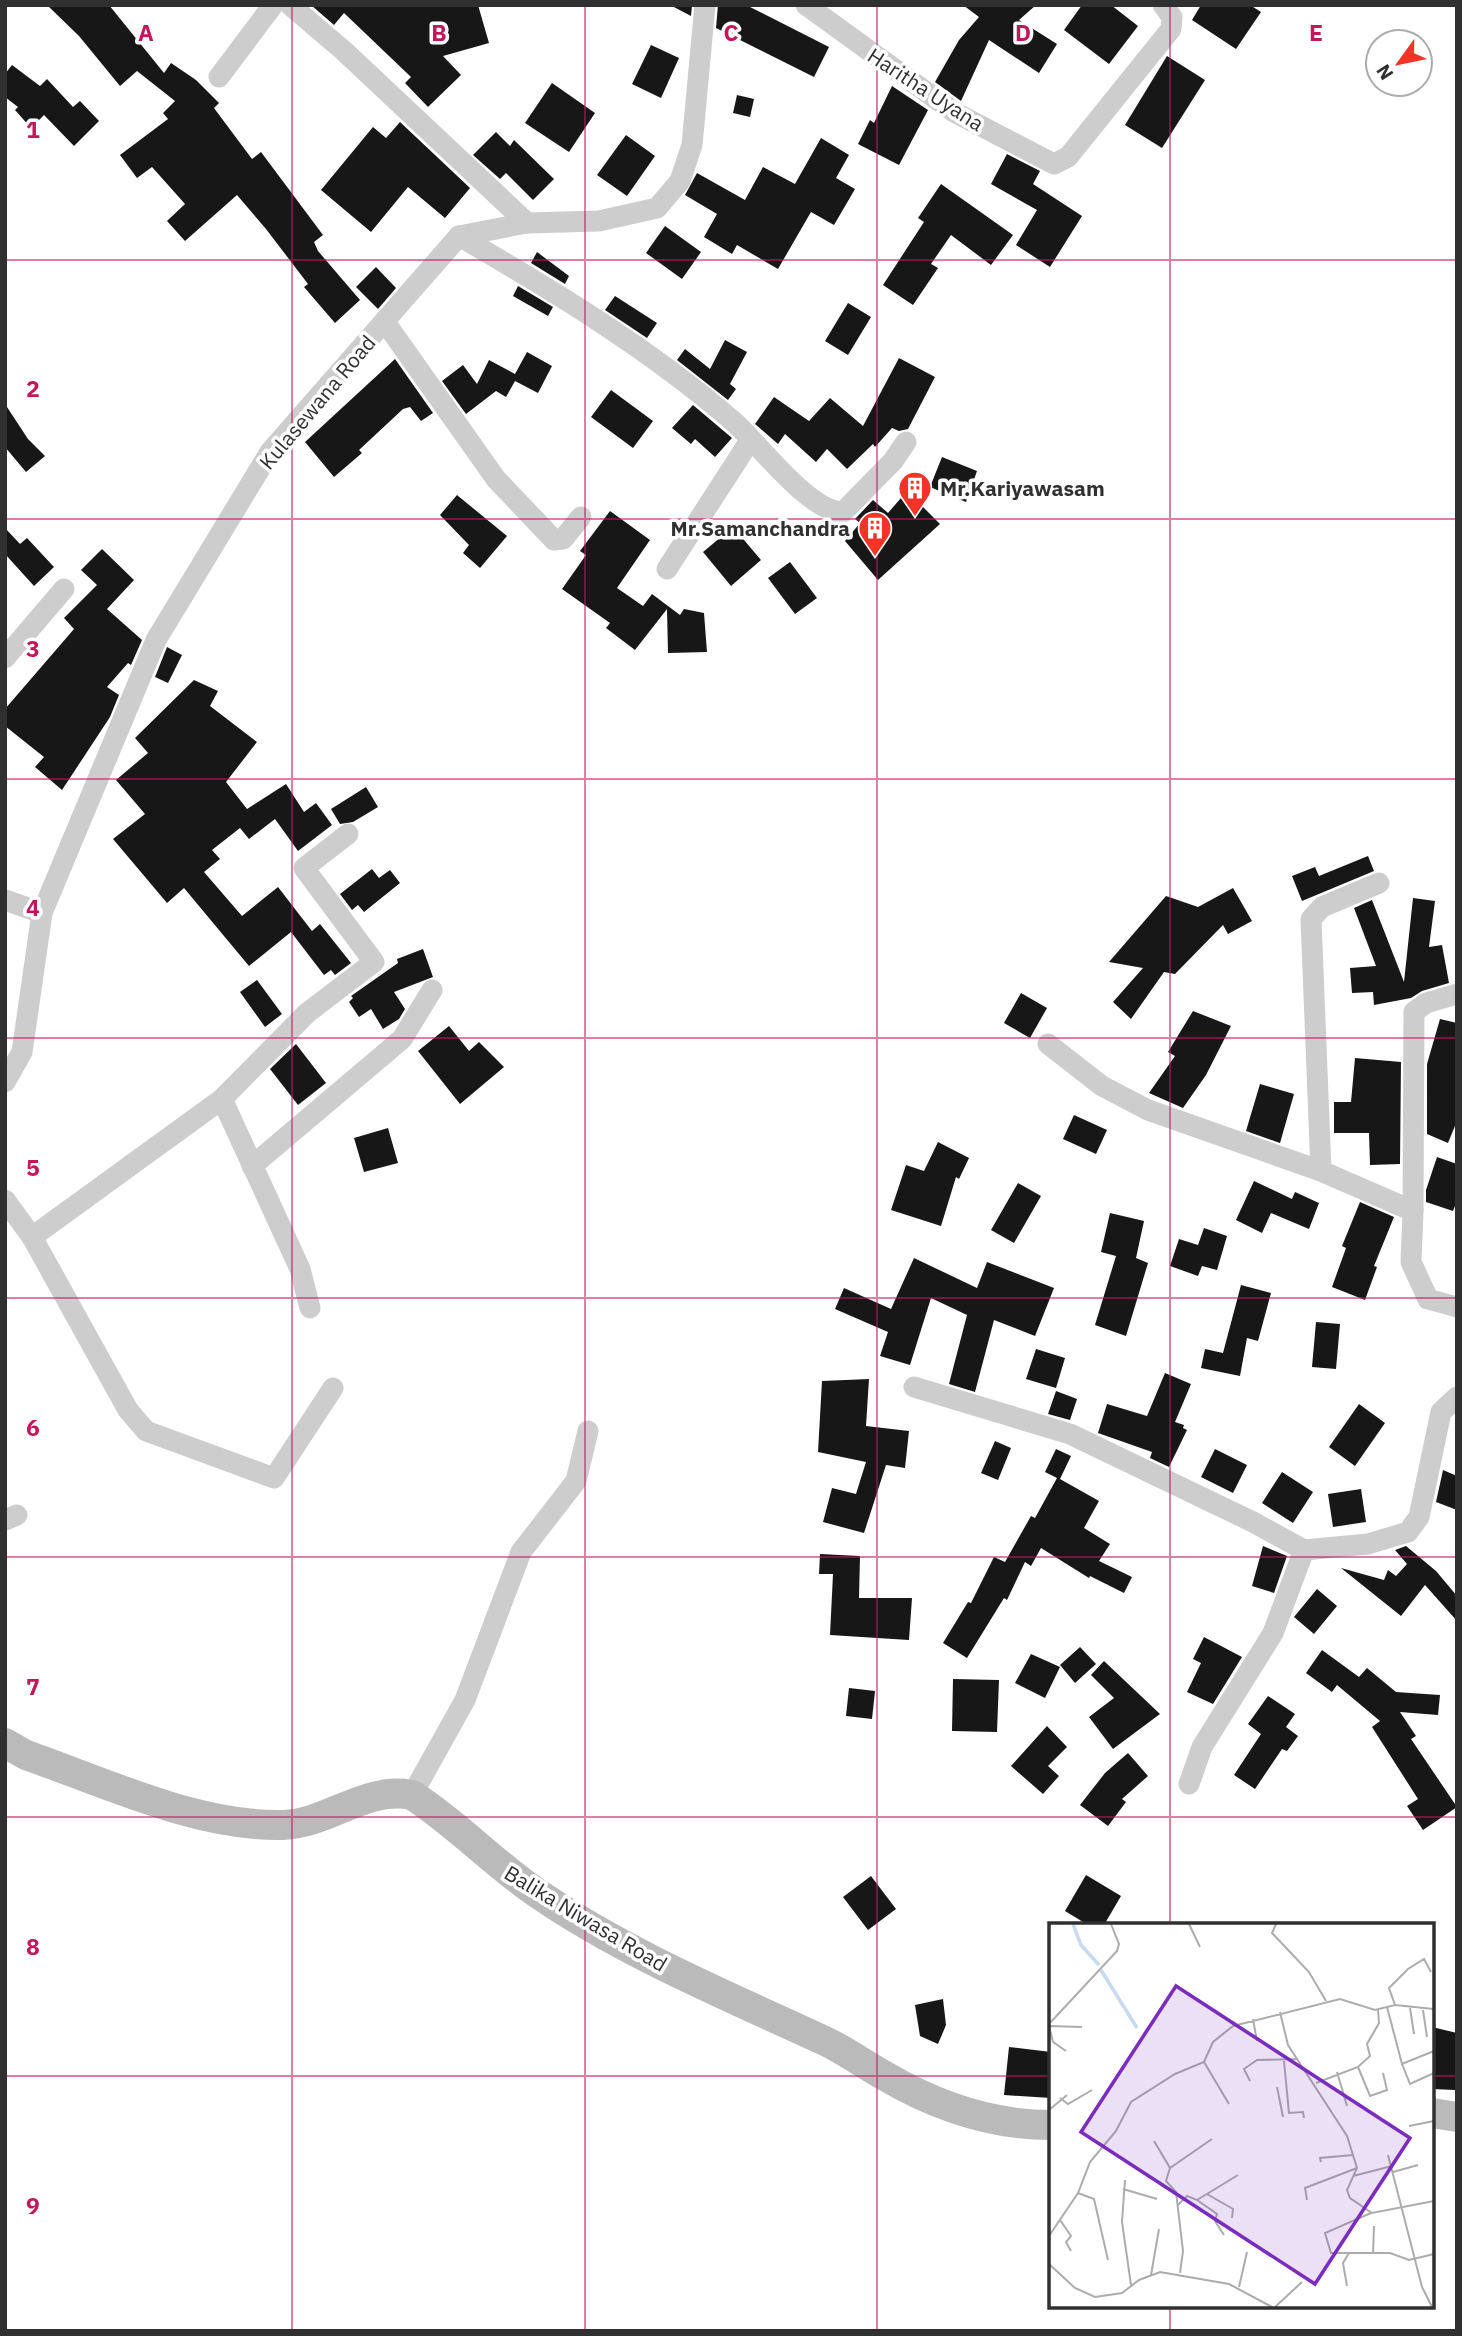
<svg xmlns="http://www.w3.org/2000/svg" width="1462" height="2336" font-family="'IBM Plex Sans',sans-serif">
<rect width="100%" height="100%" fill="#fff"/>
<g fill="#171717">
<path d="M47,5h62l55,68 7,-10 25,17 23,23 -5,5 38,51 9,-7 62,83 -9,7 4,9 42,49 -25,23 -31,-36 4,-3 -42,-55 -29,-34 -52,46 -18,-20 18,-17 -33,-37 -15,11 -17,-23 48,-36 -5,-6 12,-12 -38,-30 -17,15 -41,-50z"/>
<path d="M311,5h167l11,38 -46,13 18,19 -33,32 -23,-24 6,-6 -67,-64 -10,12z"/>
<path d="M670,5h22l-1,11z"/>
<path d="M718,5h28l83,42 -15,30 -98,-49z"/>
<path d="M963,5h73l-17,15 38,24 -18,29 -50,-33 -28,61 -26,-19 24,-42 20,-23z"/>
<path d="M1082,5h29l27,21 -29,38 -45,-34z"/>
<path d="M1201,5h49l11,7 -25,37 -44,-29z"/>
<path d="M651,45l28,13 -18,40 -29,-14z"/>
<path d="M1167,56l38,24 -43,68 -37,-23z"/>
<path d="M12,65l28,21 7,-7 26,28 7,-6 19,20 -25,25 -30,-31 -13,13 -16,-18 3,-3 -13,-10v-23z"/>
<path d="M552,83l43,30 -26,39 -44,-29z"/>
<path d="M892,86l36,24 -29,55 -41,-21 12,-24 4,3z"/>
<path d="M737,95l17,4 -4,18 -17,-4z"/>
<path d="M400,122l70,66 -25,30 -37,-31 -37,45 -50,-42 52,-63 13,11z"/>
<path d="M496,132l14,14 4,-6 40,39 -21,21 -27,-27 -6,6 -27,-24z"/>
<path d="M626,135l29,21 -28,40 -30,-21z"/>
<path d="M821,138l28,17 -13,23 19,11 -21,36 -23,-13 -33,57 -41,-24 -5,9 -28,-17 13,-23 -32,-19 12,-22 48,27 18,-33 32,17z"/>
<path d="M1007,154l33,17 -7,13 49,32 -32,51 -34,-22 21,-35 -46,-26z"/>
<path d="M941,184l72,51 -22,30 -40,-30 -20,29 7,4 -25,37 -30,-20 41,-63 -6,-4z"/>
<path d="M665,226l36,26 -19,27 -36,-26z"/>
<path d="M537,252l32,24 -4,8 -34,-21z"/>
<path d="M376,267l20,21 -18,21 -22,-22z"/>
<path d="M518,286l35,21 -5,9 -35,-20z"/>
<path d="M615,296l42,27 -10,15 -42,-28z"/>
<path d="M848,303l23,14 -23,38 -23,-14z"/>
<path d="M725,340l22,12 -17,32 6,5 -8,11 -51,-40 8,-11 25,20z"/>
<path d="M527,352l25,14 -14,27 -23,-12 -9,16 -10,-6 -30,23 -24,-33 21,-16 14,19 12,-24 26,14z"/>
<path d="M899,358l36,19 -27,52 -9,2 -7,-3 -17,19 -2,-3 -26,25 -20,-20 -11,13 -31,-28 -7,10 -23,-20 19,-27 35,24 21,-23 33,28z"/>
<path d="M395,359l38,54 -12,8 -11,-14 -7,2 -44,41 3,3 -28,24 -29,-35z"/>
<path d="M611,390l42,31 -20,27 -42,-31z"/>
<path d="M5,404l23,35 17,17 -19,16 -21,-25z"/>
<path d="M693,405l39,33 -17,19 -20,-18 -4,5 -19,-16z"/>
<path d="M942,457l35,14 -11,31 -36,-15z"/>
<path d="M907,491l33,33 -62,56 -33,-39 15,-18 -5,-4 18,-19 15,13z"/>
<path d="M457,495l50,41 -27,32 -17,-15 6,-8 -29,-30z"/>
<path d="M610,511l40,29 -33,48 26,18 9,-12 28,21 4,-6 20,4 3,39 -39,1 -1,-44 -32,41 -29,-22 4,-5 -48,-34 24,-34 -6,-4z"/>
<path d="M733,527l28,33 -30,26 -28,-34z"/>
<path d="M5,528l15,16 7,-6 27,29 -20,19 -29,-32z"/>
<path d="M102,549l32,31 -27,29 35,31 -11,25 -3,-2 -21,24 12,8 -9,22 -48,73 -27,-23 9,-10 -39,-31v-17l69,-80 -10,-11 33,-33 -16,-15z"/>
<path d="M790,562l27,36 -22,16 -27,-36z"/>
<path d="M167,647l15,8 -14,28 -13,-6z"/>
<path d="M194,680l24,11 -8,15 47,36 -31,40 21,27 39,-25 18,28 12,-9 16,22 -34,26 -23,-32 -26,20 -9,-11 -28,22 8,9 -16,13 38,44 36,-29 34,44 8,-7 31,39 -16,12 -4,-5 -7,5 -33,-43 -42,34 -65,-78 -17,15 -54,-64 32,-25 -29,-34 32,-27 -13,-15z"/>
<path d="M366,787l12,20 -25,15 -13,2 -9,-15z"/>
<path d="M1368,856l6,15 -72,30 -10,-25 23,-9 4,9z"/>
<path d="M372,869l7,9 11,-8 10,13 -36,29 -6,-7 -6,5 -12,-16z"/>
<path d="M1233,888l19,33 -24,13 -5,-9 -48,49 -11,-2 -33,47 -18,-17 30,-34 -34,-6 57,-66 32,11z"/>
<path d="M1413,898l22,3 -6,46 13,-2 7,38 -27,8 -11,7 -37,7 -1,-13 -21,1 -2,-25 26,-2 -22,-58 18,-8 32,82z"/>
<path d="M423,949l10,28 -39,15 11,17 -6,10 -16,10 -12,-20 -12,8 -10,-15 4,-4 -2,-2 47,-33 -1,-4z"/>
<path d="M257,980l25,34 -17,13 -25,-35z"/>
<path d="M1021,993l26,15 -17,30 -26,-15z"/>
<path d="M1193,1011l38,15 -25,49 -23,33 -34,-15 26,-37 -7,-4z"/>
<path d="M1440,1019l17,4v98l-9,22 -21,-9v-70z"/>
<path d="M449,1026l20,25 10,-9 25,25 -44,37 -42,-53z"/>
<path d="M296,1044l30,39 -28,22 -28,-36z"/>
<path d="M1355,1058l46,4 -1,102 -30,1 -1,-32h-35v-31h17z"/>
<path d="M1260,1084l34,10 -14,49 -34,-12z"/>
<path d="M1074,1115l33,15 -11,24 -33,-15z"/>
<path d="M388,1128l10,35 -34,9 -10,-34z"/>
<path d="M938,1142l31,16 -10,21 -3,-2 -15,49 -50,-16 15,-45 18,6z"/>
<path d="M1437,1157l20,7v37l-4,10 -27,-9v-12z"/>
<path d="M1254,1181l38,18 3,-7 24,11 -10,26 -38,-16 -9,20 -26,-13z"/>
<path d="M1018,1183l23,13 -27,47 -23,-13z"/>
<path d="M1360,1202l34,15 -20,49 3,1 -12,33 -33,-13 14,-39 -4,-2z"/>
<path d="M1110,1213l34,8 -8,37 12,5 -22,73 -31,-11 21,-69 -15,-4z"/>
<path d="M1204,1228l23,8 -10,34 -15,-4 -4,10 -28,-10 9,-27 19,6z"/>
<path d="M914,1258l63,30 10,-26 67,26 -19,48 -41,-16 -19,72 -26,-8 18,-69 -36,-17 -21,67 -30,-9 8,-24 -53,-23 9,-21 47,21z"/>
<path d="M1241,1285l30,8 -13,48 -11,-3 -7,38 -39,-8 4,-19 18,4z"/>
<path d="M1316,1322l24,2 -4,45 -24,-2z"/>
<path d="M1036,1349l29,9 -9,30 -30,-9z"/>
<path d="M1165,1373l26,11 -16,38 9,3 -1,3 4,2 -18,37 -19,-9 2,-6 -54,-19 9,-29 40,12z"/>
<path d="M869,1379l-3,47 43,5 -4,37 -19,-3 -22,68 -41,-11 9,-34 24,6 10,-32 -48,-10 4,-71z"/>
<path d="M1056,1391l21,8 -7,21 -22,-6z"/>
<path d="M1359,1404l26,19 -30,43 -26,-19z"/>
<path d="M995,1441l16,7 -13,32 -17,-7z"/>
<path d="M1056,1449l15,7 -11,23 39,22 -15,27 26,16 -11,17 33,16 -8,16 -34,-17 -1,2 -48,-30 -10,18 -6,-4 -18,38 -3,-2 -37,60 -24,-15 25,-41 3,1 23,-46 11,5 26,-46 4,2 22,-40 -12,-6z"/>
<path d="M1215,1449l32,16 -14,28 -32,-16z"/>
<path d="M1443,1470l14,6v34l-21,-8z"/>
<path d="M1282,1472l31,20 -20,31 -31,-20z"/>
<path d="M1361,1489l5,33 -33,5 -5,-33z"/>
<path d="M1263,1546l24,10 -13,37 -22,-7z"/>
<path d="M1406,1546l30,25 21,25v25l-32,-36 -24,31 -60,-48 43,12 4,-10 8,6 11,-12 -12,-14z"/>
<path d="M820,1554l40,2 -1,42h53l-3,42 -79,-5 3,-61h-14z"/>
<path d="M1317,1589l20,17 -23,28 -20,-17z"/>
<path d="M1204,1637l38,20 -29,47 -26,-12 14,-29 -8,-4z"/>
<path d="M1080,1647l16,17 -21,19 -15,-18z"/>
<path d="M1322,1650l37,27 8,-9 29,24 44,3 -2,20 -38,-3 16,24 -5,3 46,68 -34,23 -16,-24 11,-7 -46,-72 8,-6 -43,-36 -5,7 -26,-19z"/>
<path d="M1031,1654l29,13 -15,31 -30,-15z"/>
<path d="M1104,1661l56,53 -47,35 -24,-32 25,-19 -23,-23z"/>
<path d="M953,1679l46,1 -2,52 -45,-1z"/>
<path d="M849,1688l26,3 -3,28 -26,-3z"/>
<path d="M1268,1696l27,18 -9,13 12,9 -11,15 -5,-2 -27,40 -21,-14 27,-41 -13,-10z"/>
<path d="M1047,1726l20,21 -19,19 11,10 -16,18 -32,-28z"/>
<path d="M1128,1753l20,23 -26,23 4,3 -18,24 -28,-21 25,-32z"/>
<path d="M1086,1875l35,21 -17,29h-16l-23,-14z"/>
<path d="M871,1876l25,33 -28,21 -25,-33z"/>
<path d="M943,1999l3,26 -8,19 -18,-8 -5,-31z"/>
<path d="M1432,2027l25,6 -2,57 -23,-1z"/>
<path d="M1009,2047l42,5v46l-47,-3z"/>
</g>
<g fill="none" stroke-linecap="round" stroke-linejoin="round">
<g stroke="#cdcdcd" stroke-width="21">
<path d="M290,5l54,46 183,172"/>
<path d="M806,5l148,107 100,52 14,-7 103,-128 1,-12 -9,-12"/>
<path d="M219,77l54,-72"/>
<path d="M459,236c95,55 192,114 275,186 26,23 75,90 109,90l50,-51 13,-19"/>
<path d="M385,322l111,157 58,61 9,-1 18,-22"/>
<path d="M667,569l84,-130"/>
<path d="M5,658l59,-69"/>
<path d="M5,900l37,13"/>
<path d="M1048,1044l54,42 46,24 173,61 92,40 -2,51 17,37 29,8"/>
<path d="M5,1082l17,-30 20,-139 114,-273 114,-188 189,-216 68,-13 72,-2 58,-13 23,-27 12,-36 13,-140"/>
<path d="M222,1099l78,170 10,39"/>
<path d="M252,1166l150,-127 30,-49"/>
<path d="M1321,1171l-10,-252 11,-12 57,-24"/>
<path d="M5,1200l27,37 96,173 18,21 128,47 59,-90"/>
<path d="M1413,1211l1,-199 12,-9 31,-9"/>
<path d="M32,1237l190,-138 85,-86 67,-51 -70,-94 44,-34"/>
<path d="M914,1387l156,47 183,88 51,28"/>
<path d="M5,1520l12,-5"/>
<path d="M1189,1784l13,-37 71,-114 31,-83 64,-6 40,-12 11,-15 22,-105 16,-15"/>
<path d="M412,1795l53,-95 56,-148 55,-71 12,-50"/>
</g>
<g stroke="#bababa" stroke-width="30">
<path d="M5,1743l21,12c80,28 172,72 257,70 47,-2 82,-39 129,-30 44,28 81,68 125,98 89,61 191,103 288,148 21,10 40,24 60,35 51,30 106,49 166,49"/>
<path d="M1432,2113l25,4"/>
</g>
</g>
<path fill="none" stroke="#c2185b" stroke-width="2" stroke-opacity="0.55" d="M292,5v2326M585,5v2326M877,5v2326M1170,5v1920M5,260h1452M5,519h1452M5,779h1452M5,1038h1452M5,1298h1452M5,1557h1452M5,1817h1452M5,2076h1046M1432,2076h25M1170,2306v25"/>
<defs>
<symbol id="building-pin" viewBox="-11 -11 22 30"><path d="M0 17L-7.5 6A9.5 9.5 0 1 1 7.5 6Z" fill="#f33326" stroke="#fff"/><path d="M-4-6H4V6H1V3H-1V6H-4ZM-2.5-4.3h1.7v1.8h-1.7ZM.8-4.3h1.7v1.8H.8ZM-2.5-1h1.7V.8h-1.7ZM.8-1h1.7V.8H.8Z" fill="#fff"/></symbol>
</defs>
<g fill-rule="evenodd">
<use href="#building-pin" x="896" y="469" width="38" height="52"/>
<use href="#building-pin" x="856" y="509" width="38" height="52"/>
</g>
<g text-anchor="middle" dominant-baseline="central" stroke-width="7" stroke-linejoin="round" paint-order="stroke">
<g font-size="21" fill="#303030" stroke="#fff">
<text transform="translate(926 89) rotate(33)">Haritha Uyana</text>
<text transform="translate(317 402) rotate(-50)">Kulasewana Road</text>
<text transform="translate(586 1918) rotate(31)">Balika Niwasa Road</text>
</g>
<g font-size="21" font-weight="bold" fill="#303030" stroke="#fff" text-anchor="start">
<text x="940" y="488">Mr.Kariyawasam</text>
<text x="850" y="528" text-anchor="end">Mr.Samanchandra</text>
</g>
</g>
<g transform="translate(1049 1923)">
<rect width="385" height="385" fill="#fff"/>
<path fill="none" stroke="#c8daef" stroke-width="3.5" d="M24,1l8,21 18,20M52,47l36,58"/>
<path fill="none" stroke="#acacac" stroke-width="2" d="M140,1l11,23M227,1l-4,9 37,39 17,29M346,82l-6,-17 19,-19 16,-10 7,13M338,84l15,57 32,-13M361,85l4,26M374,87l4,27M231,89l8,33 59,91 10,32 -10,22 3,8 22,15 62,-12M204,96l4,22M0,101l68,-73 2,-7 -8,-20M0,103l33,1M0,103l4,16 13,9M235,138l5,52 14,-1 1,6M155,139l25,42M353,141l8,20 24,-11M309,144l12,29 17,-6 -4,-17M288,149l10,34M201,158l-6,-12 13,-9 40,-1M267,160l42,-16 12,-11 -3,-12 12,-21 -1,-13M228,164l6,30M11,175l8,6 24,-14M0,187l18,-15M360,203l25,-5M105,218l16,27 -4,13 10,11 7,59 -3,22M339,232l34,132 10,20M272,239l-1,-4 33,-3M121,245l42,-29M344,249l25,-7M304,253l39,-10M76,257l-3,42 9,63M74,266l34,10M29,270l16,6 14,61M158,271l26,15 -1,9M148,277l20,14 -2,7 9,14M258,277l-2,-12 52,-20M128,283l10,-10 10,4 41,-25M322,290l-46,20 6,20h59l19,7 25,-6M11,297l11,16 -5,6 5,9M0,313l29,-43 12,-31 26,-31 15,-29 44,-28 29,-12 9,-20 20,-16 107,-27 35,11 20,-5 39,4M324,331l1,-28M0,341l26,24 20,9 27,-4 17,-13 21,-8 69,12 43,23M102,352l8,-46M298,363l-4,-23 6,-10M190,364l8,-35M226,384l27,-25"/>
<path fill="#7b2cbf" fill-opacity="0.15" stroke="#7b2cbf" stroke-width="3.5" d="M127,63l234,152 -95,146 -234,-152z"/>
<rect width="385" height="385" fill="none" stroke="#303030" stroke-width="3.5"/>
</g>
<g font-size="23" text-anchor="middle" font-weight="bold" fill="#c2185b" stroke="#fff" stroke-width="7" stroke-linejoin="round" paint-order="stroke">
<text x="146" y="41">A</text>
<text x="439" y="41">B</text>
<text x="731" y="41">C</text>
<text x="1023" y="41">D</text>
<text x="1316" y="41">E</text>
<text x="33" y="138">1</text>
<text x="33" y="397">2</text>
<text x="33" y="657">3</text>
<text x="33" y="916">4</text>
<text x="33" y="1176">5</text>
<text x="33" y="1436">6</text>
<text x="33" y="1695">7</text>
<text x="33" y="1955">8</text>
<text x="33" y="2214">9</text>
</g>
<rect width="1462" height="2336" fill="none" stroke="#303030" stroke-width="14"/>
<g transform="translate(1399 63) rotate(237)"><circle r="33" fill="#ffffff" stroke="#acacac" stroke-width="2"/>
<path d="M0-5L12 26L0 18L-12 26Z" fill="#f33326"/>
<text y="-10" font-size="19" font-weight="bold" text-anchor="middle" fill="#303030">N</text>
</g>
</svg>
